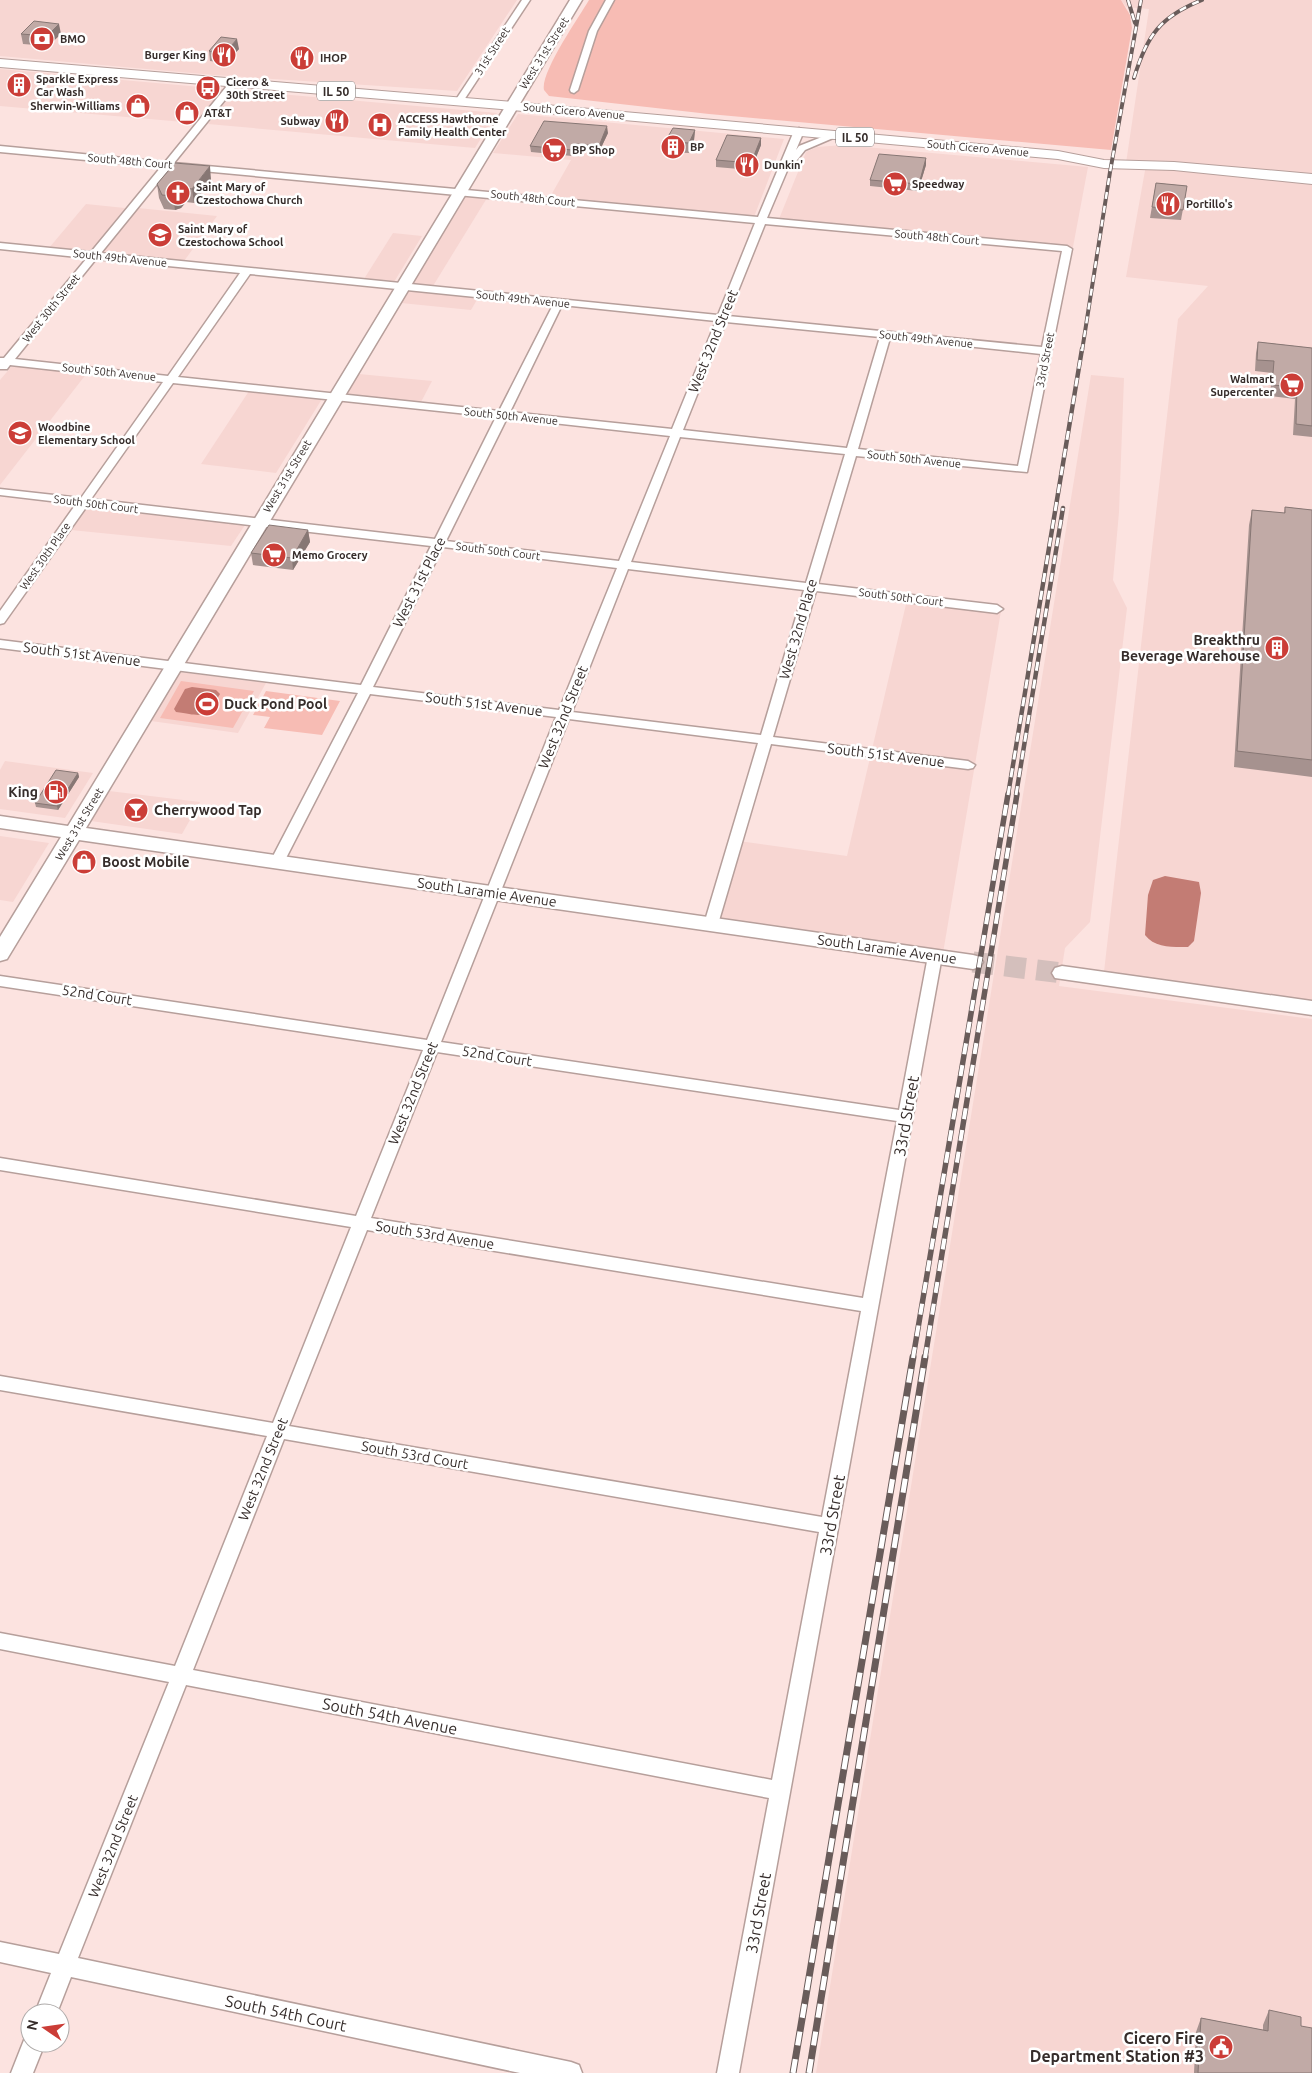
<svg xmlns="http://www.w3.org/2000/svg" width="1312" height="2073" font-family="Ubuntu,sans-serif">
<rect width="100%" height="100%" fill="#fce3e0"/>
<g fill="#f7d6d2">
<path d="M0,0h517l-60,91 -243,-16 -214,-19z"/>
<path d="M1121,0h191v1001l-208,-29 74,-653 30,-33 -82,-9 20,-112 -20,-2 23,-154 -23,-2z"/>
<path d="M0,69l223,20 -28,34 -195,-17z"/>
<path d="M235,90l262,23 -22,35 -267,-24z"/>
<path d="M518,114l266,25 -30,78 -204,-20 21,-37 -78,-7z"/>
<path d="M843,145l245,22 -15,80 -294,-28 27,-67 11,-5z"/>
<path d="M466,196l21,2 -54,88 -20,-2z"/>
<path d="M86,204l39,4 -35,44 -41,-4z"/>
<path d="M138,208l79,8 -33,45 -82,-8z"/>
<path d="M393,233l29,3 -28,46 -30,-3z"/>
<path d="M409,291l69,7 -7,12 -70,-7z"/>
<path d="M12,366l75,7 -87,112v-105z"/>
<path d="M359,374l73,7 -11,21 -74,-8z"/>
<path d="M1091,375l33,3 -5,134 -6,68 14,28 -37,314 -25,26 -6,38 253,33v1054h-496z"/>
<path d="M249,391l73,8 -46,74 -75,-9z"/>
<path d="M87,508l158,17 -14,21 -160,-16z"/>
<path d="M907,600l94,11 -58,342 -227,-32 23,-80 108,15z"/>
<path d="M180,672l86,11 -28,50 -87,-12z"/>
<path d="M5,761l88,12 -28,45 -65,-9v-39z"/>
<path d="M109,791l91,11 -18,32 -91,-13z"/>
<path d="M0,836l49,7 -36,59 -13,-2z"/>
</g>
<g fill="#f7bcb4">
<path d="M589,0h532l9,15 2,13 -21,122 -402,-36 -160,-18 -5,-6c-4,-17 35,-73 45,-90z"/>
<path d="M181,681l73,10 -21,37 -73,-10z"/>
<path d="M266,691l74,10 -18,34 -58,-7 6,-11 -17,-2z"/>
</g>
<g fill="#c37c74">
<path d="M192,687l24,3 4,4c-16,26 -15,22 -44,18l-2,-3 11,-20z"/>
<path d="M1165,876l34,6 2,11 -7,48 -6,6c-16,0 -33,1 -43,-12l3,-40 5,-15z"/>
</g>
<g fill="none" stroke-linecap="round" stroke-linejoin="round">
<path stroke="#d4bfbc" stroke-width="21" stroke-dasharray="21 11" stroke-linecap="butt" d="M973,962l89,11"/>
<defs>
<g id="street">
<path d="M522,0h8l-68,103h-6l-1,-2z"/>
<path d="M606,0h8l-17,31 -19,59 -4,3 -3,-1 -1,-2 19,-59z"/>
<path d="M234,80l3,1v4l-63,78 584,54 36,-86 5,-3 5,3 -8,19 3,-4 33,-13 3,-1 5,3 -35,15 -12,15 -4,1 -22,52 300,28 5,3 -45,223 -171,-16 -38,128 179,21 6,4 -6,4 -181,-22 -43,146 195,24 7,4 -2,3 -5,1 -197,-25 -53,180 -2,3h-10l-2,-3 54,-181 -189,-24 -128,323 458,68 29,-154 2,-3h10l2,3 -203,1117h-22l52,-275 -583,-113 -108,273 493,104 8,3 3,8h-62l-449,-96 -14,36h-22l16,-40 -51,-11v-20l59,12 110,-272 -169,-33v-16l175,33 92,-230 -267,-46v-14l273,47 78,-196 -351,-57v-12l356,58 67,-166 -423,-64v-10l427,64 129,-323 -186,-23 -86,168 -2,3h-10l-2,-3 88,-169 -358,-45v-8l361,45 70,-139 -344,-40 -83,117 -4,1v-13l76,-107 -76,-9v-6l81,9 82,-116 -153,-17 -3,4h-7v-11h4l83,-100 -87,-9v-6l91,9 70,-85 -161,-15v-6l165,16 66,-81zM170,168l585,55 -37,92 -617,-62zM765,224l297,27 -20,96 -314,-31zM96,259l144,14 -72,103 -153,-17zM250,274l303,31 -54,106 -321,-34zM562,305l154,16 -44,108 -162,-17zM726,322l154,15 -33,111 -164,-18zM890,338l151,16 -23,112 -160,-17zM173,383l323,34 -61,122 -344,-40zM507,418l163,18 -51,125 -173,-20zM680,437l165,17 -39,129 -175,-21zM443,547l174,21 -58,142 -186,-23zM628,569l176,21 -43,145 -189,-23zM437,1052l460,69 -34,177 -492,-80zM367,1230l494,81 -39,206 -533,-91zM284,1439l535,93 -47,248 -579,-110z"/>
<path d="M30,2034v9h15l-12,30h-22l15,-38z"/>
</g>
<g id="secondary">
<path d="M570,0h12l-496,828 887,127 7,2 3,5 -3,5 -7,2 -894,-129 -72,119 -7,2v-24l61,-100 -61,-9v-12l68,10z"/>
<path d="M1062,966l250,35v14l-257,-37 -3,-5 3,-5z"/>
</g>
<path id="primary" d="M0,59l512,43 546,49 46,9 70,2 138,12v10l-138,-14 -70,-2 -46,-9 -546,-49 -512,-43z"/>
</defs>
<use href="#street" stroke="#b69f9b" stroke-width="3"/>
<use href="#secondary" stroke="#b69f9b" stroke-width="3"/>
<use href="#primary" stroke="#b69f9b" stroke-width="2"/>
<use href="#street" fill="#fff" fill-rule="evenodd"/>
<use href="#secondary" fill="#fff" fill-rule="evenodd"/>
<use href="#primary" fill="#fff" fill-rule="evenodd"/>
<defs>
<g id="rail-far3">
<path d="M1128,0l7,23"/>
<path d="M1134,78c13,-43 26,-61 68,-78"/>
<path d="M1082,351l28,-179 31,-172"/>
</g>
<g id="rail-far2">
<path d="M1008,795l74,-446"/>
<path d="M1016,795l47,-287"/>
</g>
<g id="rail-far1">
<path d="M913,1358l95,-564"/>
<path d="M925,1358l92,-564"/>
</g>
<g id="rail">
<path d="M793,2073l120,-716"/>
<path d="M809,2073l116,-716"/>
</g>
</defs>
<use href="#rail-far3" stroke="#695c5a" stroke-width="4"/>
<use href="#rail-far2" stroke="#695c5a" stroke-width="4.5"/>
<use href="#rail-far1" stroke="#695c5a" stroke-width="5.5"/>
<use href="#rail" stroke="#695c5a" stroke-width="7"/>
<use href="#rail-far3" stroke="#fff" stroke-width="2.5" stroke-dasharray="7" stroke-linecap="butt"/>
<use href="#rail-far2" stroke="#fff" stroke-width="3" stroke-dasharray="9" stroke-linecap="butt"/>
<use href="#rail-far1" stroke="#fff" stroke-width="4" stroke-dasharray="11" stroke-linecap="butt"/>
<use href="#rail" stroke="#fff" stroke-width="5" stroke-dasharray="14" stroke-linecap="butt"/>
</g>
<g fill="#a6928f">
<path d="M21,34h40l-13,12 -25,-2z"/>
<path d="M239,49l-13,14 -16,-2 -1,-10z"/>
<path d="M695,130l-1,10 -5,13 -24,-1v-10z"/>
<path d="M608,133l-9,19 -23,-2 -4,6 -41,-4 -1,-6z"/>
<path d="M761,138v7l-10,25 -35,-3v-7z"/>
<path d="M926,158v7l-8,26 -48,-5v-6z"/>
<path d="M211,180l-17,23 -8,-1 -5,6 -6,2 -11,-1 -5,-11 -2,-14z"/>
<path d="M1156,183l31,3 -6,34 -31,-2z"/>
<path d="M1258,342l54,6v89l-19,-2 2,-36 -25,-3 2,-23 -17,-2 1,-18z"/>
<path d="M1285,507l27,3v267l-78,-10 15,-242 3,-15 32,3z"/>
<path d="M308,530l2,12 -17,28 -40,-5 -2,-12z"/>
<path d="M78,773l1,4 -21,33 -22,-3 -1,-4z"/>
<path d="M1269,2010l32,16 11,47h-118l2,-41 5,-14 62,12v-5z"/>
</g>
<g fill="#877774">
<path d="M59,24l2,10 -13,12 -1,-10z"/>
<path d="M237,39l2,10 -13,14 -1,-10z"/>
<path d="M607,126l1,7 -9,19v-6z"/>
<path d="M695,130l-1,10 -5,13v-10z"/>
<path d="M761,138v7l-10,25v-7z"/>
<path d="M576,144v6l-4,6v-6z"/>
<path d="M926,158v7l-8,26 1,-7z"/>
<path d="M210,166l1,14 -17,23 -2,-14z"/>
<path d="M184,188l2,14 -5,6 -6,2 -2,-14z"/>
<path d="M308,530l2,12 -17,28 -1,-12z"/>
<path d="M78,773l1,4 -21,33 -1,-4z"/>
</g>
<g fill="#c1aaa6" stroke="#877774">
<path d="M34,21l25,3 -12,12 -26,-2z"/>
<path d="M221,37l16,2 -12,14 -16,-2z"/>
<path d="M544,121l63,5 -8,20 -23,-2 -4,6 -42,-4z"/>
<path d="M673,128l22,2 -6,13 -24,-1z"/>
<path d="M727,135l34,3 -10,25 -35,-3z"/>
<path d="M879,154l47,4 -7,26 -49,-4z"/>
<path d="M175,163l35,3 -18,23 -8,-1 -5,6 -6,2 -11,-1 -5,-11z"/>
<path d="M1156,183l31,3 -4,24 -31,-3z"/>
<path d="M1258,342l54,6v78l-16,-2 1,-37 -25,-2 2,-24 -17,-1z"/>
<path d="M1285,507l27,3v250l-75,-9 15,-241 33,3z"/>
<path d="M269,525l39,5 -16,28 -41,-5z"/>
<path d="M56,770l22,3 -21,33 -22,-3z"/>
<path d="M1269,2010l32,7v9l11,2v45h-114l3,-55 67,13z"/>
</g>
<defs>
<symbol id="bank-disc" viewBox="-11 -11 22 22"><circle r="9.5" fill="#cb3d37" stroke="#fff"/><path d="M-6-4H6V4H-6ZM0-2.3a2.3 2.3 0 1 0 0 4.6a2.3 2.3 0 1 0 0-4.6Z" fill="#fff"/></symbol>
<symbol id="restaurant-disc" viewBox="-11 -11 22 22"><circle r="9.5" fill="#cb3d37" stroke="#fff"/><path d="M-5-6h1v4h1v-4h1v4h1v-4h1v5L-1.5 .5V6h-2V.5L-5-1ZM5-6V6H3V1.5H1.5Q1.5-4 5-6Z" fill="#fff"/></symbol>
<symbol id="building-disc" viewBox="-11 -11 22 22"><circle r="9.5" fill="#cb3d37" stroke="#fff"/><path d="M-4-6H4V6H1V3H-1V6H-4ZM-2.5-4.3h1.7v1.8h-1.7ZM.8-4.3h1.7v1.8H.8ZM-2.5-1h1.7V.8h-1.7ZM.8-1h1.7V.8H.8Z" fill="#fff"/></symbol>
<symbol id="bus-disc" viewBox="-11 -11 22 22"><circle r="9.5" fill="#cb3d37" stroke="#fff"/><path d="M-5-6H5V4H4V6H2V4H-2V6H-4V4H-5ZM-3.5-4V0h7V-4ZM-3.5 1.2v1.5H-2V1.2ZM2 1.2v1.5H3.5V1.2Z" fill="#fff"/></symbol>
<symbol id="shop-disc" viewBox="-11 -11 22 22"><circle r="9.5" fill="#cb3d37" stroke="#fff"/><path d="M-5-2.5h2.3a2.7 3.5 0 0 1 5.4 0H5L5.5 6h-11ZM-1.5-2.5h3a1.5 2.3 0 0 0-3 0Z" fill="#fff"/></symbol>
<symbol id="hospital-disc" viewBox="-11 -11 22 22"><circle r="9.5" fill="#cb3d37" stroke="#fff"/><path d="M-5-5h3v3.5h4V-5h3V5h-3V1.5h-4V5h-3Z" fill="#fff"/></symbol>
<symbol id="supermarket-disc" viewBox="-11 -11 22 22"><circle r="9.5" fill="#cb3d37" stroke="#fff"/><path d="M-6-5.5h2.5l.6 2H6L4.5 2H-2.5L-4.4-4H-6ZM-1.5 3.2a1.3 1.3 0 1 0 .1 0ZM3 3.2a1.3 1.3 0 1 0 .1 0Z" fill="#fff"/></symbol>
<symbol id="church-disc" viewBox="-11 -11 22 22"><circle r="9.5" fill="#cb3d37" stroke="#fff"/><path d="M-1.2-6h2.4v3.5h3.3v2.4h-3.3V6h-2.4V-.1h-3.3v-2.4h3.3Z" fill="#fff"/></symbol>
<symbol id="school-disc" viewBox="-11 -11 22 22"><circle r="9.5" fill="#cb3d37" stroke="#fff"/><path d="M0-5L7-2L0 1L-7-2ZM-4 1L0 2.5L4 1V4Q0 6-4 4Z" fill="#fff"/></symbol>
<symbol id="stadium-disc" viewBox="-11 -11 22 22"><circle r="9.5" fill="#cb3d37" stroke="#fff"/><path d="M0-5a6.5 5 0 1 0 0 10a6.5 5 0 1 0 0-10ZM-3.5-1.8h7v3.6h-7Z" fill="#fff"/></symbol>
<symbol id="fuel-disc" viewBox="-11 -11 22 22"><circle r="9.5" fill="#cb3d37" stroke="#fff"/><path d="M-5.5-6h7V0h2V4h1.3V-2.5L3-4.5l.8-.8L6-3V5H2.5V1h-1V6h-7ZM-4.2-4.7v3.2H.2V-4.7Z" fill="#fff"/></symbol>
<symbol id="bar-disc" viewBox="-11 -11 22 22"><circle r="9.5" fill="#cb3d37" stroke="#fff"/><path d="M-6-5H6L.8 .8V4.5H3.5V6h-7V4.5H-.8V.8Z" fill="#fff"/></symbol>
<symbol id="civic-disc" viewBox="-11 -11 22 22"><circle r="9.5" fill="#cb3d37" stroke="#fff"/><path d="M-.6-6.5H3V-4.5H.6V-3L4-1V1h2V6H-6V1h2V-1L-.6-3ZM-1.2 2.5V6h2.4V2.5Z" fill="#fff"/></symbol>
</defs>
<g fill-rule="evenodd">
<use href="#bank-disc" x="28" y="25" width="28" height="28"/>
<use href="#restaurant-disc" x="210" y="41" width="28" height="28"/>
<use href="#restaurant-disc" x="288" y="44" width="28" height="28"/>
<use href="#building-disc" x="5" y="71" width="28" height="28"/>
<use href="#bus-disc" x="194" y="74" width="28" height="28"/>
<use href="#shop-disc" x="124" y="92" width="28" height="28"/>
<use href="#shop-disc" x="173" y="99" width="28" height="28"/>
<use href="#restaurant-disc" x="323" y="107" width="28" height="28"/>
<use href="#hospital-disc" x="366" y="111" width="28" height="28"/>
<use href="#building-disc" x="659" y="133" width="28" height="28"/>
<use href="#supermarket-disc" x="540" y="136" width="28" height="28"/>
<use href="#restaurant-disc" x="733" y="151" width="28" height="28"/>
<use href="#supermarket-disc" x="881" y="170" width="28" height="28"/>
<use href="#church-disc" x="164" y="179" width="28" height="28"/>
<use href="#restaurant-disc" x="1154" y="190" width="28" height="28"/>
<use href="#school-disc" x="146" y="221" width="28" height="28"/>
<use href="#supermarket-disc" x="1278" y="371" width="28" height="28"/>
<use href="#school-disc" x="6" y="419" width="28" height="28"/>
<use href="#supermarket-disc" x="260" y="541" width="28" height="28"/>
<use href="#building-disc" x="1263" y="634" width="28" height="28"/>
<use href="#stadium-disc" x="193" y="690" width="28" height="28"/>
<use href="#fuel-disc" x="42" y="778" width="28" height="28"/>
<use href="#bar-disc" x="122" y="796" width="28" height="28"/>
<use href="#shop-disc" x="70" y="848" width="28" height="28"/>
<use href="#civic-disc" x="1207" y="2033" width="28" height="28"/>
</g>
<g text-anchor="middle" dominant-baseline="central" stroke-width="5" stroke-linejoin="round" paint-order="stroke">
<g font-size="11" font-weight="bold" fill="#362d2b" stroke="#fff" text-anchor="start">
<text x="60" y="39">BMO</text>
<text x="206" y="55" text-anchor="end">Burger King</text>
<text x="320" y="58">IHOP</text>
<text x="36" y="79">Sparkle Express<tspan x="36" dy="13">Car Wash</tspan></text>
<text x="226" y="82">Cicero &amp;<tspan x="226" dy="13">30th Street</tspan></text>
<text x="120" y="106" text-anchor="end">Sherwin-Williams</text>
<text x="204" y="113">AT&amp;T</text>
<text x="398" y="119">ACCESS Hawthorne<tspan x="398" dy="13">Family Health Center</tspan></text>
<text x="320" y="121" text-anchor="end">Subway</text>
<text x="690" y="147">BP</text>
<text x="572" y="150">BP Shop</text>
<text x="764" y="165">Dunkin'</text>
<text x="912" y="184">Speedway</text>
<text x="196" y="187">Saint Mary of<tspan x="196" dy="13">Czestochowa Church</tspan></text>
<text x="1186" y="204">Portillo's</text>
<text x="178" y="229">Saint Mary of<tspan x="178" dy="13">Czestochowa School</tspan></text>
<text x="1274" y="379" text-anchor="end">Walmart<tspan x="1274" dy="13">Supercenter</tspan></text>
<text x="38" y="427">Woodbine<tspan x="38" dy="13">Elementary School</tspan></text>
<text x="292" y="555">Memo Grocery</text>
</g>
<g font-size="11" fill="#362d2b" stroke="#fff">
<text transform="translate(492 51) rotate(-57)">31st Street</text>
<text transform="translate(544 53) rotate(-58)">West 31st Street</text>
<text transform="translate(574 111) rotate(5)">South Cicero Avenue</text>
<text transform="translate(978 148) rotate(5)">South Cicero Avenue</text>
<text transform="translate(130 161) rotate(5)">South 48th Court</text>
<text transform="translate(533 198) rotate(6)">South 48th Court</text>
<text transform="translate(937 237) rotate(5)">South 48th Court</text>
<text transform="translate(120 258) rotate(6)">South 49th Avenue</text>
<text transform="translate(523 299) rotate(6)">South 49th Avenue</text>
<text transform="translate(51 308) rotate(-51)">West 30th Street</text>
<text transform="translate(926 339) rotate(6)">South 49th Avenue</text>
<text transform="translate(1045 360) rotate(-79)">33rd Street</text>
<text transform="translate(109 372) rotate(6)">South 50th Avenue</text>
<text transform="translate(511 416) rotate(6)">South 50th Avenue</text>
<text transform="translate(914 459) rotate(6)">South 50th Avenue</text>
<text transform="translate(287 476) rotate(-59)">West 31st Street</text>
<text transform="translate(96 504) rotate(7)">South 50th Court</text>
<text transform="translate(498 551) rotate(7)">South 50th Court</text>
<text transform="translate(45 556) rotate(-55)">West 30th Place</text>
<text transform="translate(901 597) rotate(7)">South 50th Court</text>
<text transform="translate(79 824) rotate(-59)">West 31st Street</text>
</g>
<g fill="#fff" stroke="#726c6b" stroke-width="1">
<rect x="317" y="81.5" width="38" height="19" rx="4"/>
<rect x="836" y="127.5" width="38" height="19" rx="4"/>
</g>
<g font-size="12" font-weight="bold" fill="#362d2b">
<text x="336" y="91">IL 50</text>
<text x="855" y="137">IL 50</text>
</g>
<g font-size="14" fill="#362d2b" stroke="#fff">
<text transform="translate(713 341) rotate(-68)">West 32nd Street</text>
<text transform="translate(419 582) rotate(-63)">West 31st Place</text>
<text transform="translate(798 629) rotate(-74)">West 32nd Place</text>
<text transform="translate(82 654) rotate(7)">South 51st Avenue</text>
<text transform="translate(484 704) rotate(7)">South 51st Avenue</text>
<text transform="translate(563 717) rotate(-68)">West 32nd Street</text>
<text transform="translate(886 755) rotate(7)">South 51st Avenue</text>
<text transform="translate(487 892) rotate(8)">South Laramie Avenue</text>
<text transform="translate(887 949) rotate(8)">South Laramie Avenue</text>
<text transform="translate(97 995) rotate(9)">52nd Court</text>
<text transform="translate(497 1056) rotate(9)">52nd Court</text>
<text transform="translate(413 1093) rotate(-68)">West 32nd Street</text>
<text transform="translate(435 1235) rotate(9)">South 53rd Avenue</text>
<text transform="translate(415 1455) rotate(10)">South 53rd Court</text>
<text transform="translate(263 1469) rotate(-68)">West 32nd Street</text>
<text transform="translate(113 1846) rotate(-68)">West 32nd Street</text>
</g>
<g font-size="14" font-weight="bold" fill="#362d2b" stroke="#fff" text-anchor="start">
<text x="1260" y="640" text-anchor="end">Breakthru<tspan x="1260" dy="16">Beverage Warehouse</tspan></text>
<text x="224" y="704">Duck Pond Pool</text>
<text x="38" y="792" text-anchor="end">King</text>
<text x="154" y="810">Cherrywood Tap</text>
<text x="102" y="862">Boost Mobile</text>
</g>
<g font-size="16" fill="#362d2b" stroke="#fff">
<text transform="translate(906 1116) rotate(-80)">33rd Street</text>
<text transform="translate(832 1515) rotate(-80)">33rd Street</text>
<text transform="translate(390 1716) rotate(11)">South 54th Avenue</text>
<text transform="translate(758 1913) rotate(-80)">33rd Street</text>
<text transform="translate(286 2013) rotate(12)">South 54th Court</text>
</g>
<g font-size="16" font-weight="bold" fill="#362d2b" stroke="#fff" text-anchor="end">
<text x="1204" y="2038">Cicero Fire<tspan x="1204" dy="18">Department Station #3</tspan></text>
</g>
</g>
<g transform="translate(45 2028) rotate(283)"><circle r="24" fill="#ffffff" stroke="#afabaa"/>
<path d="M0-4L9 19L0 12L-9 19Z" fill="#cb3d37"/>
<text y="-8" font-size="14" font-weight="bold" text-anchor="middle" fill="#362d2b">N</text>
</g>
</svg>
